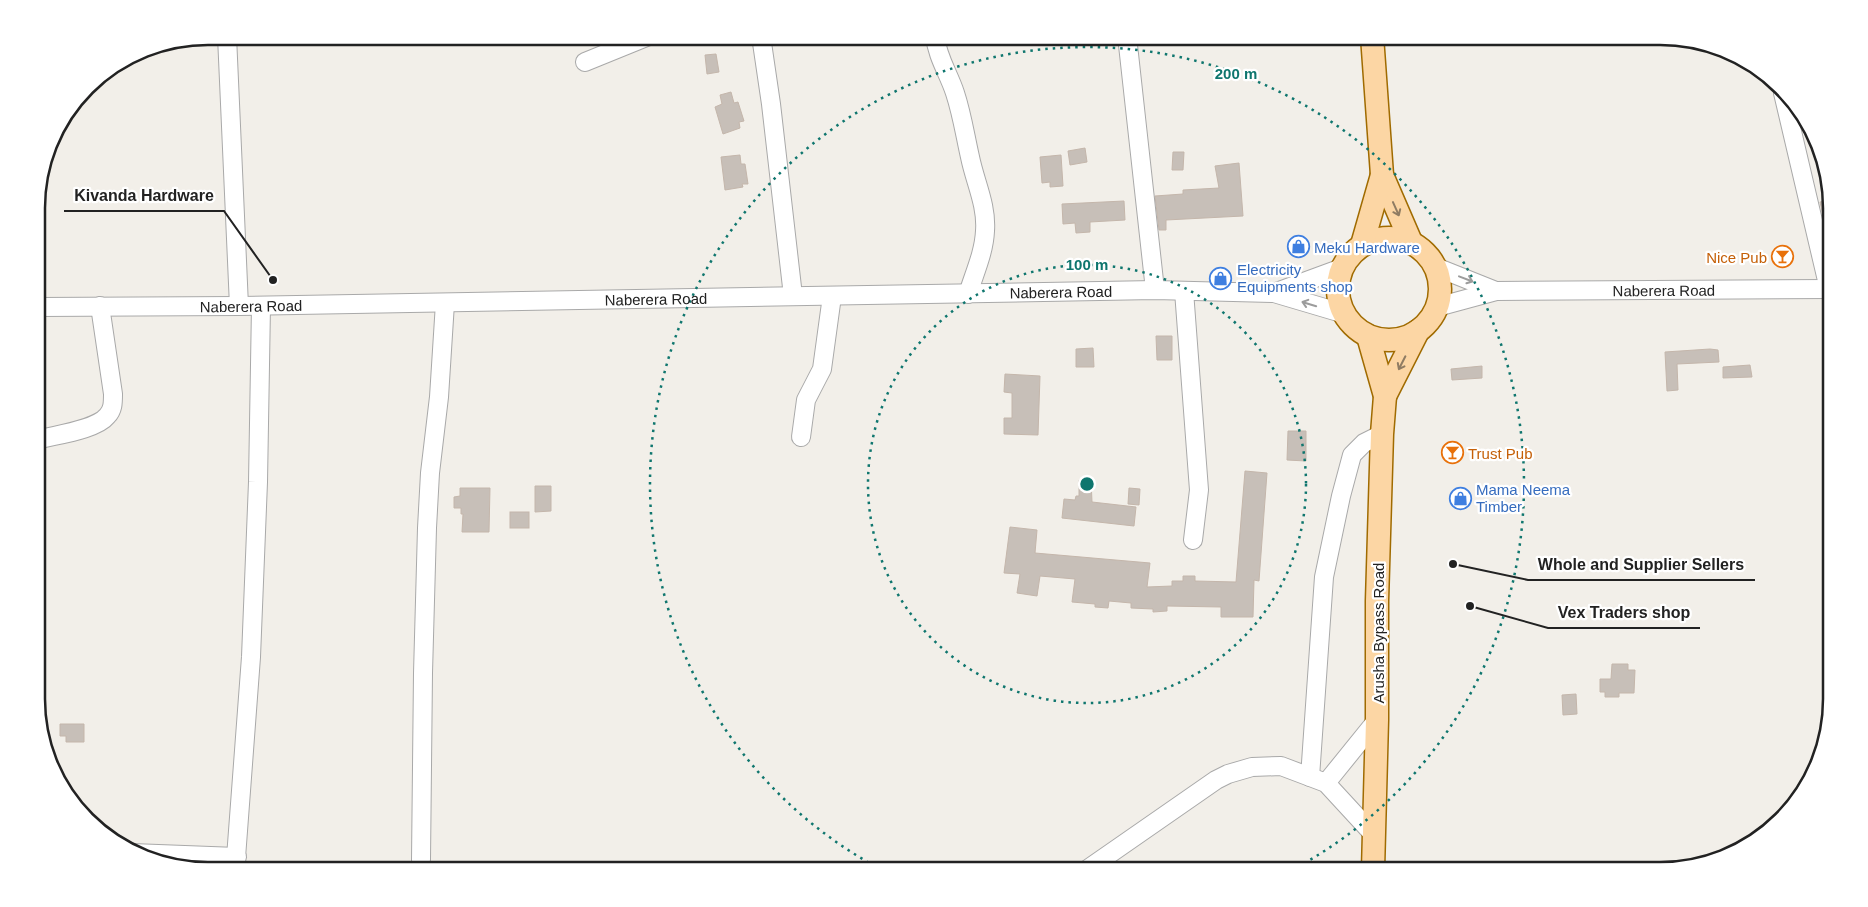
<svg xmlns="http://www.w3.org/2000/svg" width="1868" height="907" font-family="Arial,sans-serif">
<rect width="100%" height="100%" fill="#f2efe9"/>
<g fill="#c7bfb8" stroke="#c4b6ab">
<path d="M716,54l3,18 -12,2 -2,-19z"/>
<path d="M731,92l3,11 4,-1 6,19 -5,1 1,6 -17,6 -8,-27 7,-3 -2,-9z"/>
<path d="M1085,148l2,14 -17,3 -2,-14z"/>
<path d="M1173,152h11l-1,18h-11z"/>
<path d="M740,155l1,9h4l3,20h-6l1,3 -18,3 -4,-33z"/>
<path d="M1061,155l2,31 -13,1v-5l-8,1 -2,-26z"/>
<path d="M1239,163l4,53 -77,4v10h-7l-4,-34 28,-2v-4l36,-2 -4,-22z"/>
<path d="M1830,200v23l-5,1 -5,-22z"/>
<path d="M1124,201l1,19 -35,2v10l-14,1 -1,-10 -12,1 -1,-20z"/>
<path d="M1156,336h16v24h-15z"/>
<path d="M1093,348l1,19h-18v-18z"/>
<path d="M1710,349l8,1 1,12 -42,2 1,26 -11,1 -2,-39z"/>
<path d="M1750,365l2,12 -29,1v-11z"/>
<path d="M1482,366v12l-30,2 -1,-11z"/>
<path d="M1005,374l35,2 -2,59 -34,-1v-16h8v-25l-8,-1z"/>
<path d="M1288,431h18v30l-19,-1z"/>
<path d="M1245,471l22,2 -8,108 -5,-1 -1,37h-32v-10l-54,-1v5l-14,1v-3l-22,-1v-5l-22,-2 -1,7 -13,-1v-3l-23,-2 3,-23 -35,-3 -3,20 -20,-3 3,-19 -16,-1 6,-46 27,3 -2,23 115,10 -3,24 25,-1v-5h11v-5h12v5l41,1z"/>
<path d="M1079,480h12l1,22 44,5 -2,19 -72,-8 2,-19 11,1 1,-4h3z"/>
<path d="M535,486h16v25l-16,1z"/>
<path d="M460,488h30l-1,44h-27l1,-18h-2v-6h-7v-11l6,-1z"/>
<path d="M1129,488l11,1 -1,16 -11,-1z"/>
<rect x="510" y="512" width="19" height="16"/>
<path d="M1612,664h16v6h7l-1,23h-15v4h-14v-5h-5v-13h11z"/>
<path d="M1576,694l1,20 -14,1 -1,-20z"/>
<path d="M60,724h24v18h-18v-6h-6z"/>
</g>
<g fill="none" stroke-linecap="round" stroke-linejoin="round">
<defs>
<g id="minor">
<path d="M227,36l12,270"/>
<path d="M761,36l10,68 22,192"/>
<path d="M935,36c2,21 14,38 20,57 7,21 10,42 15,64 5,25 17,48 15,74 -1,22 -11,43 -17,63"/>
<path d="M1127,36l28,254"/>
<path d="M585,62l64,-26"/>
<path d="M1783,93l46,196"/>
<path d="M1436,267l60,24"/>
<path d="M1184,291l15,199 -6,50"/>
<path d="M1274,293l68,-25"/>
<path id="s1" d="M37,307l202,-1 916,-16 119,3 71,21"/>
<path id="s2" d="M1437,307l59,-16 335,-2"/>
<path d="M801,437l5,-37 16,-31 10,-73"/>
<path d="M37,440c17,-5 59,-10 70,-24 6,-6 6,-13 6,-22l-13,-88"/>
<path d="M1310,777l14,-200 17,-81 11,-41 12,-12 18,-9"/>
<path d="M1326,783l51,-63"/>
<path d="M132,853l105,4"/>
<path d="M421,860l2,-187 4,-145 3,-55 9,-76 6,-94"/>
<path d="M235,871l16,-214 7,-175 3,-176"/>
<path d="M1085,871l131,-91 12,-6 24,-7 29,-1 45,17 47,51"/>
</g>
<g id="major">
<path d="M1372,36l10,139 29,67"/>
<circle cx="1389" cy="289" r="51"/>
<path d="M1362,245l20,-70"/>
<path d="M1368,336l17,60 -3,38 -5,167v119l-4,150"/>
<path d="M1385,396l33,-65"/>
</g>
</defs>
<use href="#minor" stroke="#a9a9a9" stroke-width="20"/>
<use href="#major" stroke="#a06b00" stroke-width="25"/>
<use href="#minor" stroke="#fff" stroke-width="18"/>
<use href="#major" stroke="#fcd6a4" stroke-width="22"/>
</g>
<defs><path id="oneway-shaft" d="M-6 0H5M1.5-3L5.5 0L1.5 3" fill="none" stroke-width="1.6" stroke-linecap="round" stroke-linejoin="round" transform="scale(1.25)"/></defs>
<g stroke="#8f7c63">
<use href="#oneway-shaft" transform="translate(1396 209) rotate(66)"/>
<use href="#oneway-shaft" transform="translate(1402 363) rotate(117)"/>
</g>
<g stroke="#9c9c9c">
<use href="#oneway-shaft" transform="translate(1466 279) rotate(21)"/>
<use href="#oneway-shaft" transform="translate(1309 304) rotate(-163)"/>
</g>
<g fill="none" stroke="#0f766e" stroke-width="2.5" stroke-dasharray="2.5 5">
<circle cx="1087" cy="484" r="219"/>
<path d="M882 870A437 437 0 1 1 1292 870"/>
</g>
<defs>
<symbol id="shop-ring" viewBox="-11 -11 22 22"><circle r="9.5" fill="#fff" stroke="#3f7fe0" stroke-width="1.5"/><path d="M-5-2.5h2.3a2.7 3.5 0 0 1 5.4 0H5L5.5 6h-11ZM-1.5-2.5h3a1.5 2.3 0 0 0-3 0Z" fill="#3f7fe0"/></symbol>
<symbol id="bar-ring" viewBox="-11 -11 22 22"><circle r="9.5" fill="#fff" stroke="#e8710a" stroke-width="1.5"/><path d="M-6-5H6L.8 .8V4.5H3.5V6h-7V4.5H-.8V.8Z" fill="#e8710a"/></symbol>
</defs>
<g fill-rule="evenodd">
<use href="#shop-ring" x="1286" y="234" width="25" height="25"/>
<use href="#bar-ring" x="1770" y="244" width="25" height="25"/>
<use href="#shop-ring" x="1208" y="266" width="25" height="25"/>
<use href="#bar-ring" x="1440" y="440" width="25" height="25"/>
<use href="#shop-ring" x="1448" y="486" width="25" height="25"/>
</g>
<g text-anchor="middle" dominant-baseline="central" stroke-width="4.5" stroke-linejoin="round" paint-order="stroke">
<g font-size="15" fill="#366cbe" stroke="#fff" text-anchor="start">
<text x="1314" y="247">Meku Hardware</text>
<text x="1237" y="269">Electricity<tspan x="1237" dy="17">Equipments shop</tspan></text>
<text x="1476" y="489">Mama Neema<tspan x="1476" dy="17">Timber</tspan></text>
</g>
<g font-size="15" fill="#c56008" stroke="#fff" text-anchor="end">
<text x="1767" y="257">Nice Pub</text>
<text x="1468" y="453" text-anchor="start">Trust Pub</text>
</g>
<g font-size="15" fill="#222" stroke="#fff">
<text stroke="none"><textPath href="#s2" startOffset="229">Naberera Road</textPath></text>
<text stroke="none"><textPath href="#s1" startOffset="1024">Naberera Road</textPath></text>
<text stroke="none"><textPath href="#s1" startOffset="619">Naberera Road</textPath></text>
<text stroke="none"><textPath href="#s1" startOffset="214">Naberera Road</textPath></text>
<text transform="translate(1378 633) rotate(-90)">Arusha Bypass Road</text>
</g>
</g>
<path d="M0 0H1868V907H0ZM208 45H1660A163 163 0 0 1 1823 208V699A163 163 0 0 1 1660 862H208A163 163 0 0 1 45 699V208A163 163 0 0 1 208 45Z" fill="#fff" fill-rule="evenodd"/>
<path fill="none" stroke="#222" stroke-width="2.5" d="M208 45H1660A163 163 0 0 1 1823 208V699A163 163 0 0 1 1660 862H208A163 163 0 0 1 45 699V208A163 163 0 0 1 208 45Z"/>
<circle cx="1087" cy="484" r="8" fill="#0f766e" stroke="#fff" stroke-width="2.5"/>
<g font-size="15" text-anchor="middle" font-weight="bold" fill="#0f766e" stroke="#fff" stroke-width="4.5" stroke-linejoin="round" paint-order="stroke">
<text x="1236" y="79">200 m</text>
<text x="1087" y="270">100 m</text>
</g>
<path fill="none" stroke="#222" stroke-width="2" d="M273 280L224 211H64M1453 564L1528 580H1755M1470 606L1548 628H1700"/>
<g fill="#222" stroke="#fff" stroke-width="2">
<circle cx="273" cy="280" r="5"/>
<circle cx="1453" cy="564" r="5"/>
<circle cx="1470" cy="606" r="5"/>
</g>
<g font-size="16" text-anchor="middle" font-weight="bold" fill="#222" stroke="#fff" stroke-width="4.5" stroke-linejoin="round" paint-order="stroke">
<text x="144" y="201">Kivanda Hardware</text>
<text x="1641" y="570">Whole and Supplier Sellers</text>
<text x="1624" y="618">Vex Traders shop</text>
</g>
</svg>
